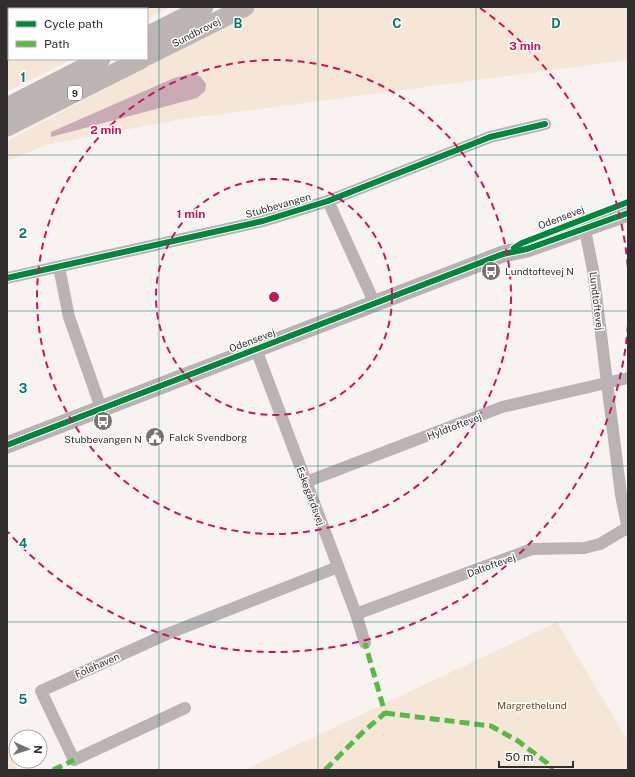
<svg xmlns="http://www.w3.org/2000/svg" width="635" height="777" font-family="'Public Sans',sans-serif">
<rect width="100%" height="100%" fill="#f8f2f0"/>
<g fill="#f6e6d7">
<path d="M71,7h99l-23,12v-10h-86z"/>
<path d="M260,7h368v53l-452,60 -130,25 -39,16v-20z"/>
<path d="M9,19v40h63l-65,33v-72z"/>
<path d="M557,622l71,119v29h-384z"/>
<path d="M7,748l10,22h-10z"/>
</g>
<path fill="#caaab4" d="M194,73l7,4 5,7 -1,7 -8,7 -146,39v-5l123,-54z"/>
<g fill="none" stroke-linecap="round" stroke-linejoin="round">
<g stroke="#bab2b3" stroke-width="12">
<path d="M328,201l47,103"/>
<path d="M583,220l10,50 28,225 7,35"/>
<path d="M59,267l10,50 32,91"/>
<path d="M7,278l256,-57 65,-20 162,-64 55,-13"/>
<path d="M256,349l100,265 9,29"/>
<path d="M306,482l196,-75 126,-29"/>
<path d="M356,614l176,-65 52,-1 16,-4 27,-16"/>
<path d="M185,708l-111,52 -33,-69 126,-57 171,-67"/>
</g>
<path stroke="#bab1b1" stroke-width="17" d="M7,445l496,-191 24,-5 101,-36"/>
<g stroke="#bcb5b4" stroke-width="19">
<path d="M147,36l57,-29"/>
<path d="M147,56l98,-49"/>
<path d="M7,107l94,-48"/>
<path d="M7,127l135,-68"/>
</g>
<g stroke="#58b947" stroke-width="5" stroke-dasharray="10 5" stroke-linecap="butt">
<path d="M385,713l106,13 27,15 29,22 5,7"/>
<path d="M53,770l21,-10"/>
<path d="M325,770l38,-38 22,-19 -20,-70"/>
</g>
<defs>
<g id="cycleway">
<path d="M514,248l8,-5 106,-41"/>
<path d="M7,278l256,-57 65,-20 162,-64 55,-13"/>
<path d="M7,445l496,-191 24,-5 101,-36"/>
</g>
</defs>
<use href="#cycleway" stroke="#fff" stroke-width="8"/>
<use href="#cycleway" stroke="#00873e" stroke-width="6"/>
</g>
<path fill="none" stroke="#0f766e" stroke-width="1" stroke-opacity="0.55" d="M159,7v763M318,7v763M476,7v763M7,155h621M7,311h621M7,466h621M7,622h621"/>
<g fill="none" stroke="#c2185b" stroke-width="2" stroke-dasharray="7 5">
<circle cx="274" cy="297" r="118"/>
<circle cx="274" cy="297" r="237"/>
<path d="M628 325A355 355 0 0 1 8 532M480 8A355 355 0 0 1 628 269"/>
</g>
<defs>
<symbol id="bus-disc" viewBox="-11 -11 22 22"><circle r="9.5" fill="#777371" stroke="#fff"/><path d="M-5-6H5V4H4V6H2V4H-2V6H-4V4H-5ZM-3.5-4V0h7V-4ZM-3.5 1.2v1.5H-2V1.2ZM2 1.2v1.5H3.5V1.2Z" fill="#fff"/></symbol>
<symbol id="civic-disc" viewBox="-11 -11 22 22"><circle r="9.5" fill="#777371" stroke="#fff"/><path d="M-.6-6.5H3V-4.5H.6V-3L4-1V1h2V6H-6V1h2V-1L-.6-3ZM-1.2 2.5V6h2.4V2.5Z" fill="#fff"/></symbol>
</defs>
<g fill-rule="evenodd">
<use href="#bus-disc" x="480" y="260" width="22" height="22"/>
<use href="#bus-disc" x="92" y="410" width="22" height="22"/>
<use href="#civic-disc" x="144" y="426" width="22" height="22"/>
</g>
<g text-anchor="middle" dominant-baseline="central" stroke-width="3" stroke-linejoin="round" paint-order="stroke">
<rect fill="#fff" stroke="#706d6c" stroke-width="1" x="68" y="86" width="14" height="14" rx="3"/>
<g font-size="9" font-weight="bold" fill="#322e2d">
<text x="75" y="93">9</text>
</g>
<g font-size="10" fill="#322e2d" stroke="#fff">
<text transform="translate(196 32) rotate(-27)">Sundbrovej</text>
<text transform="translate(278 205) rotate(-16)">Stubbevangen</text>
<text transform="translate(561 217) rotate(-21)">Odensevej</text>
<text transform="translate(597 301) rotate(83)">Lundtoftevej</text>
<text transform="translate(252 340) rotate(-21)">Odensevej</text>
<text transform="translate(454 426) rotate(-21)">Hyldtoftevej</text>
<text transform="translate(311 496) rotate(69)">Eskegårdsvej</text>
<text transform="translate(491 565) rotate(-20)">Daltoftevej</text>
<text transform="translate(97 665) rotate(-24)">Folehaven</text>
</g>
<g font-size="10" fill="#322e2d" stroke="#fff" text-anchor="start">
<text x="505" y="271">Lundtoftevej N</text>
<text x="169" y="437">Falck Svendborg</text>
<text x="103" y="439" text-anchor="middle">Stubbevangen N</text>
</g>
<g font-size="10" fill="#704710" stroke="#fff">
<text x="532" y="705">Margrethelund</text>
</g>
</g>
<g font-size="13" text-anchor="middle" font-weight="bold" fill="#0f766e" stroke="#fff" stroke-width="3" stroke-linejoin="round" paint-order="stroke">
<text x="238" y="28">B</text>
<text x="397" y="28">C</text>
<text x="556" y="28">D</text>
<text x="23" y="82">1</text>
<text x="23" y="238">2</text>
<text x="23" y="393">3</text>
<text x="23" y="548">4</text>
<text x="23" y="704">5</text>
</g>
<circle cx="274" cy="297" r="6" fill="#c2185b" stroke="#fff" stroke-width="2"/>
<g font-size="12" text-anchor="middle" font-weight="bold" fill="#c2185b" stroke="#fff" stroke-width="3" stroke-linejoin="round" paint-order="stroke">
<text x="525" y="50">3 min</text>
<text x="106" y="134">2 min</text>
<text x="191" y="218">1 min</text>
</g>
<rect width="635" height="777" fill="none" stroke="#322e2d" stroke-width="16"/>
<rect x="8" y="8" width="140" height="52" fill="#ffffff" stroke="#adabab"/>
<rect x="16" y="21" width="20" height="6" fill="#00873e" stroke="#adabab"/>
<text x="44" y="28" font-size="12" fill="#322e2d">Cycle path</text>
<rect x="16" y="41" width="20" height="6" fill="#58b947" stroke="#adabab"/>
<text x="44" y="48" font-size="12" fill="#322e2d">Path</text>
<g transform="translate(28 749) rotate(93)"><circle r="19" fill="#ffffff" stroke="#adabab"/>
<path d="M0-3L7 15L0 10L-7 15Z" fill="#777371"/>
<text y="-6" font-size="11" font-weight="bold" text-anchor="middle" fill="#322e2d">N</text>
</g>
<path d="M499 761v6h74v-6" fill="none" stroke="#322e2d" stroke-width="2"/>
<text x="505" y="761" font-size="12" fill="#322e2d" stroke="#ffffff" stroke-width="3" paint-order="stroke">50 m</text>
</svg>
